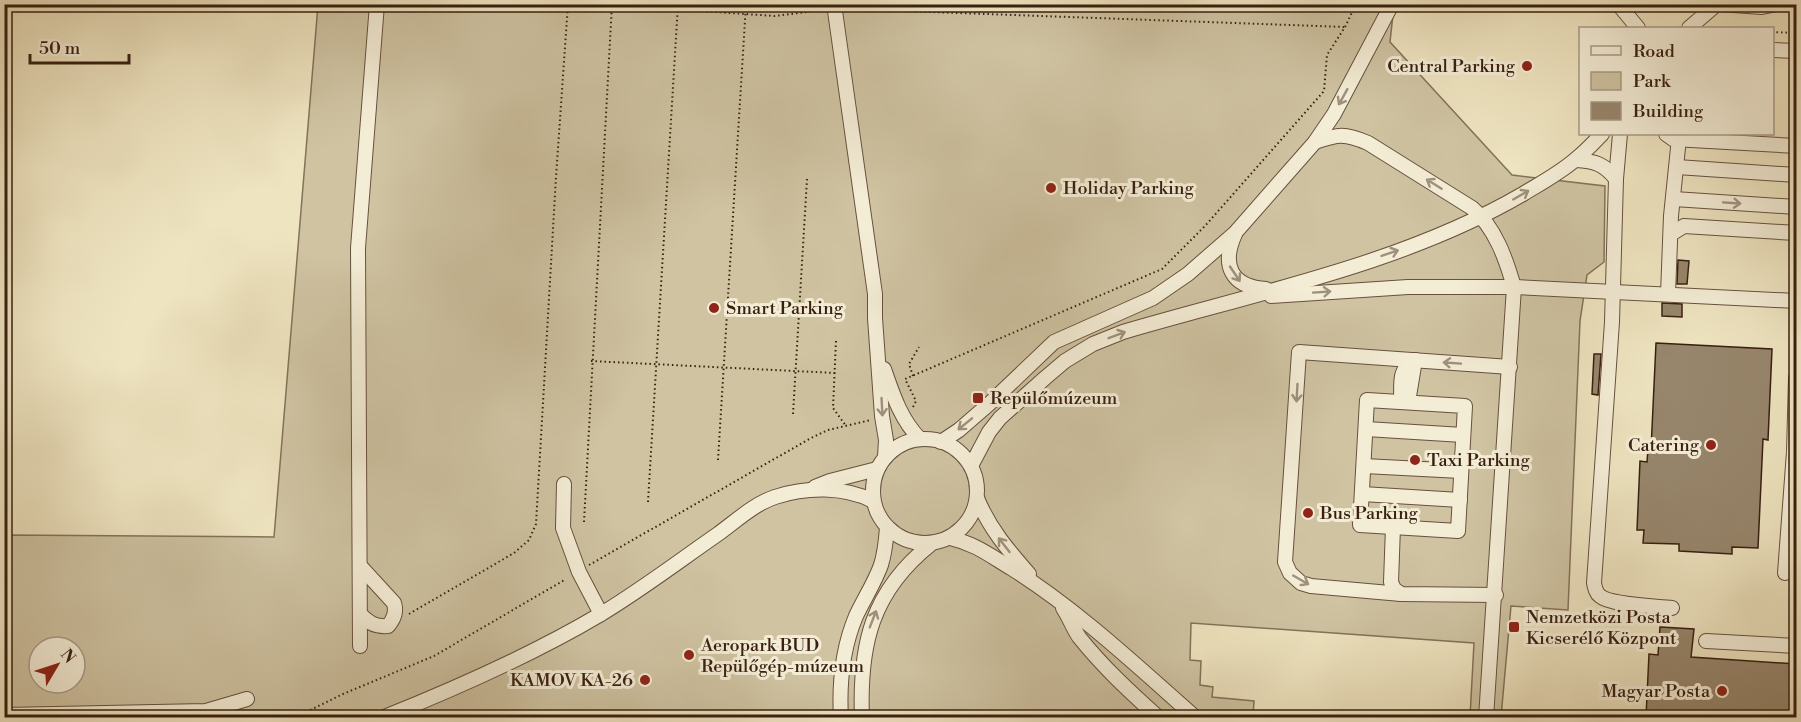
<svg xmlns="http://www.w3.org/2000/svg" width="1801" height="722" font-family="'Libre Bodoni',serif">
<rect width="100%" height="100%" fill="#eee4c0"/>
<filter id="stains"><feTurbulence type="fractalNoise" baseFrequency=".00333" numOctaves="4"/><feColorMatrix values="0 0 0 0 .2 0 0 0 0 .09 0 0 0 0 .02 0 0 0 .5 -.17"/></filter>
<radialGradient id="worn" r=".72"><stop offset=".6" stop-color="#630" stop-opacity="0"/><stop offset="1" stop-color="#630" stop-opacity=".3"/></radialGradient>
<path fill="#cfc3a2" stroke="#84725a" stroke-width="1.5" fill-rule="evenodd" d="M318,5h1076l-4,37 122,133 93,11 -1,76 -17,13 -7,46 -12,289 -57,-4 -10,111h-31l4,-74 -283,-20 -1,37 11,1 -1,24 13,2 -1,10 42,4 -1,16 -1248,1v-183l269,2zM39,647h36v36h-36z"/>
<g fill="#97866c" stroke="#382011" stroke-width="1.5">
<path d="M1678,260l11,1 -2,23h-10z"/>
<path d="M1662,303l20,1v13l-20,-1z"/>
<path d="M1656,343l116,6 -4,91 -5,-1 -5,109 -26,-1v7l-53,-3v-7l-36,-1 1,-13h-7l3,-69 7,1 1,-13 3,1z"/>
<path d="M1594,354h7l-3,41 -6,-1z"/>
<path d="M1660,627l34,2 -3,28 106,7v53h-151l3,-63 9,1z"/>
</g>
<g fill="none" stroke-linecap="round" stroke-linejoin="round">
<defs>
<g id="minor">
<path d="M834,4l41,290v24l7,98 4,24 -1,17"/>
<path d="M1618,4l20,24"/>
<path d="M1719,4l43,3 14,-3"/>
<path d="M1689,28l28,-24"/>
<path d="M1772,50l24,1"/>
<path d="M1620,134l-4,45 -4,143 -18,261c1,5 2,10 6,13 10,9 56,10 72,12"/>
<path d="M1666,134l7,5 123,7"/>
<path d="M1315,142c23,-8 30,-9 53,1l104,65c23,19 34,51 42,79l-28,431"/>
<path d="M1576,160c19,1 28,4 40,19"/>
<path d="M1677,167l119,8"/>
<path d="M1674,199l122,8"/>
<path d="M1235,234c-14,31 -4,53 31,55"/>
<path d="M1671,234l13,-8 112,7"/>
<path d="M1668,294l3,-78 8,-78"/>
<path d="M1271,296l137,-9h106l282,14"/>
<path d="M884,369c9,26 17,51 36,70"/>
<path d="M1409,396l6,-36"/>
<path d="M1367,400l98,6 -7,125 -98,-6z"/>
<path d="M1401,402c1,-17 -4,-33 14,-42"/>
<path d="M1366,429l97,6"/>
<circle cx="925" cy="491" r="52"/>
<path d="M941,442l18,-12 30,-26 65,-62 99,-44 35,-24 47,-41 80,-91 19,-28 58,-110"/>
<path d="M971,466l18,-34 11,-14 45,-40 20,-17 28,-17 30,-12c132,-39 280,-68 400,-138 18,-11 37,-21 53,-35 10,-8 18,-17 26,-25"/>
<path d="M1364,466l97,5"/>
<path d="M564,484l-1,44 16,44 22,42"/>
<path d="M815,487l15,-6 47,-12"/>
<path d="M1362,494l98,6"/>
<path d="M977,498c12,30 31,52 52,76"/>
<path d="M1393,527l-2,55 3,7 7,5"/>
<path d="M950,538c26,6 39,17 61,30 67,42 126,98 185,150"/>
<path d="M1785,573l9,-121 2,-74"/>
<path d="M1496,595l-95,-1 -90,-8 -10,-3 -11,-10 -5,-11 14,-210 211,15"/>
<path d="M1063,608c6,9 10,20 16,29 24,30 51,55 80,81"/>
<path d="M360,614c9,9 15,13 28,12 6,-7 9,-14 6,-23l-33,-36"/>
<path d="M1706,641l90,5"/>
<path d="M360,646l-2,-398 19,-244"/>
<path d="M4,715l202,-4 41,-12"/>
<path d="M382,718c75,-30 150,-63 219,-104 40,-24 78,-53 117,-80 18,-13 36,-30 57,-37 31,-10 69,-11 98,4"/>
<path d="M841,718c-2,-34 2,-71 15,-102 8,-17 19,-34 25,-51 4,-12 5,-25 6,-37"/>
<path d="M862,718c-3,-74 10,-127 69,-174"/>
</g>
</defs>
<use href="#minor" stroke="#66513d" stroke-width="16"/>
<g stroke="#382011" stroke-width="2" stroke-dasharray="1.5 3" stroke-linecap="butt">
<path d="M612,5l163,11 47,-6"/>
<path d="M848,9l497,18"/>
<path d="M1772,32l24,1"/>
<path d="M836,341l-3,67 13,18"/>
<path d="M591,361l244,12"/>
<path d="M913,376l-4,-12 10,-17"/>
<path d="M913,407l3,-6 -11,-22 257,-110 43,-43 119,-135 3,-36 18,-28 11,-23"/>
<path d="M793,414l14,-235"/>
<path d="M718,460l28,-456"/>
<path d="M648,502l30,-498"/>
<path d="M584,522l28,-518"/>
<path d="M589,565l222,-127 17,-8 43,-10"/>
<path d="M409,614l105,-61 15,-13 7,-16 20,-347 12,-173"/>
<path d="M294,718l49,-24 91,-38 132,-77"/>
</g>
<use href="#minor" stroke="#f4edd6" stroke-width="14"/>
</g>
<defs><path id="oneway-shaft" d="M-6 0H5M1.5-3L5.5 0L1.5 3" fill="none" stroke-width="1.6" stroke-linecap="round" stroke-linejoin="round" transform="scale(1.5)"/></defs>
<g stroke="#9f917d">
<use href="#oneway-shaft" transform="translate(1343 97) rotate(119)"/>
<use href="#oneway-shaft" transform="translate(1434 184) rotate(-148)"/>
<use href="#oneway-shaft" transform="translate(1521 195) rotate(-30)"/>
<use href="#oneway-shaft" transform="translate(1732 203) rotate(4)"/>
<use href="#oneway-shaft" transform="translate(1390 253) rotate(-19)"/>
<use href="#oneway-shaft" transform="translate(1235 274) rotate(56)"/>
<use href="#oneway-shaft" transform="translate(1322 292) rotate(-4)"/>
<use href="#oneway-shaft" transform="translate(1117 335) rotate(-21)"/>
<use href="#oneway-shaft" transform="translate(1452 363) rotate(-176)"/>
<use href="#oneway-shaft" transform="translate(1297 393) rotate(93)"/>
<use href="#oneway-shaft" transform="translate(882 407) rotate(87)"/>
<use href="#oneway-shaft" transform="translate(965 424) rotate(141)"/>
<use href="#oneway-shaft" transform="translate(1004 545) rotate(-128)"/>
<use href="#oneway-shaft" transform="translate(1301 580) rotate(30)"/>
<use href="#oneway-shaft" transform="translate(873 619) rotate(-69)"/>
</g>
<g fill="#8f2418" stroke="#f4edd6" stroke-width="2">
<circle cx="1527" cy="66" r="6"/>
<circle cx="1051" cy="188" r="6"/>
<circle cx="714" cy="308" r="6"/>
<rect x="972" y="392" width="12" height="12" rx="3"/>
<circle cx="1711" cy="445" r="6"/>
<circle cx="1415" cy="460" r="6"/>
<circle cx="1308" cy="513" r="6"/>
<rect x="1508" y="621" width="12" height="12" rx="3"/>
<circle cx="689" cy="655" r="6"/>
<circle cx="645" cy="680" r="6"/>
<circle cx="1722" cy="691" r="6"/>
</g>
<g text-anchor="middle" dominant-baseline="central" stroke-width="6" stroke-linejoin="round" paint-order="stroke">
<g font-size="18" fill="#382011" stroke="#f4edd6" text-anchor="start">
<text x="1515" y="66" text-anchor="end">Central Parking</text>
<text x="1063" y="188">Holiday Parking</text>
<text x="726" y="308">Smart Parking</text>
<text x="990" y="398">Repülőmúzeum</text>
<text x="1699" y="445" text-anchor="end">Catering</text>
<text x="1427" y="460">Taxi Parking</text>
<text x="1320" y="513">Bus Parking</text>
<text x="1526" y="617">Nemzetközi Posta<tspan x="1526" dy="21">Kicserélő Központ</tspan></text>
<text x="701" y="645">Aeropark BUD<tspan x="701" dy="21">Repülőgép-múzeum</tspan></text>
<text x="633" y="680" text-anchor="end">KAMOV KA-26</text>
<text x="1710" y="691" text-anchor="end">Magyar Posta</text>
</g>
</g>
<rect width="1801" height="722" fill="none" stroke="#eee4c0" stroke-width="24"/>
<rect x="6" y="6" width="1789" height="710" fill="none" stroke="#382011" stroke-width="3"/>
<rect x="12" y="12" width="1777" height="698" fill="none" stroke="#382011" stroke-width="1.5"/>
<rect x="1579" y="27" width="195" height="108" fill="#f4edd6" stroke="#a99b87" stroke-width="1.5"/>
<rect x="1591" y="46" width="30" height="9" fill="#f4edd6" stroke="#a99b87" stroke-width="1.5"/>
<text x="1633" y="57" font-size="18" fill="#382011">Road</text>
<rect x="1591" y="72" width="30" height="18" fill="#cfc3a2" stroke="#a99b87" stroke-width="1.5"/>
<text x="1633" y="87" font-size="18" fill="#382011">Park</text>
<rect x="1591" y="102" width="30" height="18" fill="#97866c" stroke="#a99b87" stroke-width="1.5"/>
<text x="1633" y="117" font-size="18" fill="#382011">Building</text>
<g transform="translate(57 665) rotate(51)"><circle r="28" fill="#f4edd6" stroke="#a99b87" stroke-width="1.5"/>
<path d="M0-4.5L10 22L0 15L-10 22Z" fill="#8f2418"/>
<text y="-9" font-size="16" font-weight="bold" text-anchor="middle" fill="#382011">N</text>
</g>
<path d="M30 54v9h99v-9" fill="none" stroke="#382011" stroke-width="3"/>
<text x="39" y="54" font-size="18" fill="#382011" stroke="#f4edd6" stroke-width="4.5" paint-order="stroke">50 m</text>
<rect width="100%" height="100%" filter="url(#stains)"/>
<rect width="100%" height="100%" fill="url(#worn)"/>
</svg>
